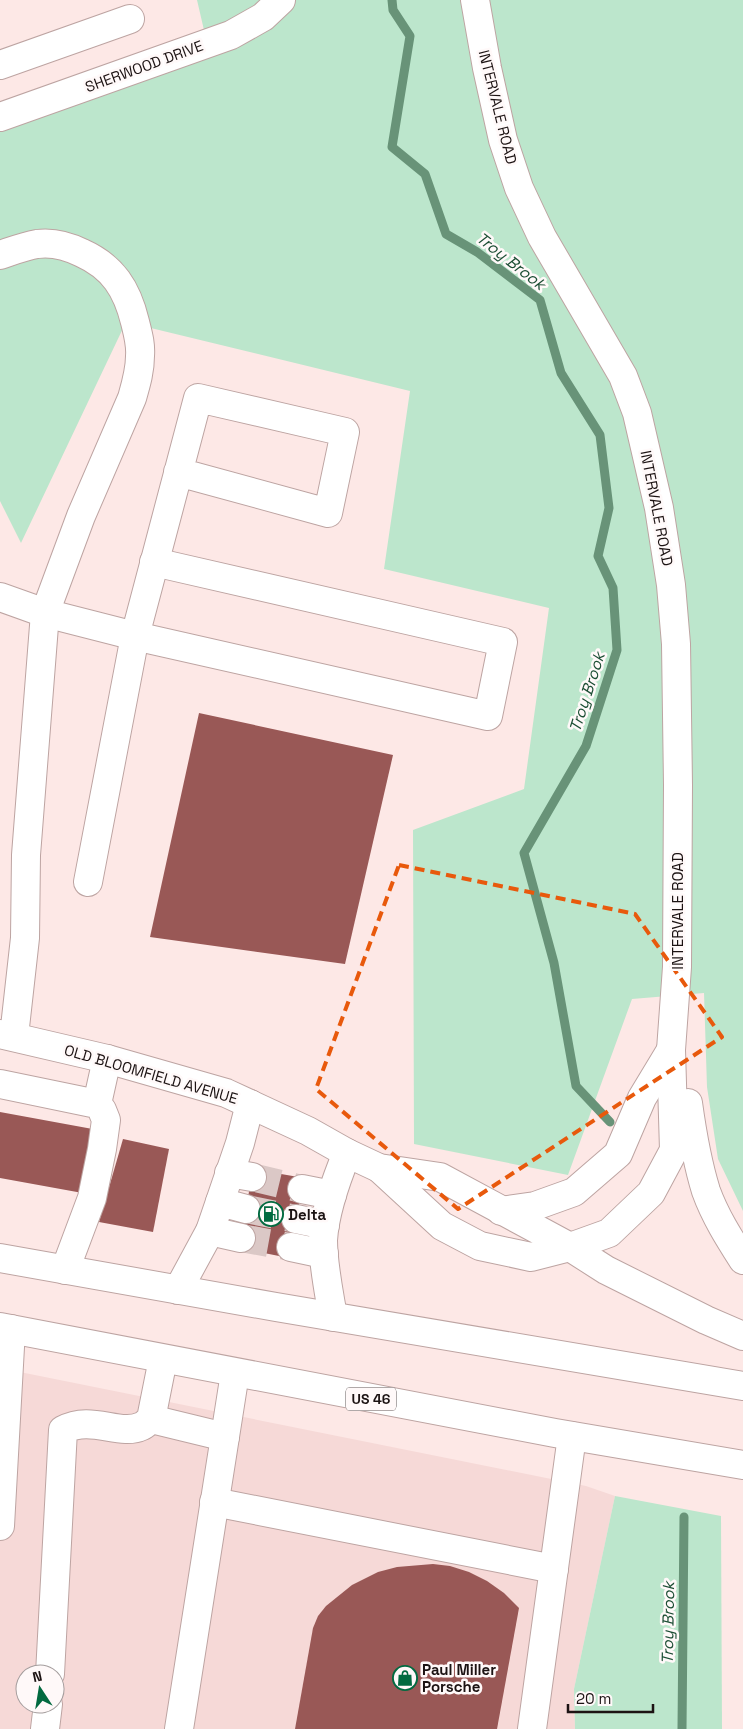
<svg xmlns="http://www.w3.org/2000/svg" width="743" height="1729" font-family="'Space Grotesk',sans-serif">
<rect width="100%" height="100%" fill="#fde8e6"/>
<path fill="#f6d9d7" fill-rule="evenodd" d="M0,1368l586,118 29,10 -41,193 1,40h-575zM25,1674h30v30h-30z"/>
<g fill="#bce6cc">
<path d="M197,0h546v1211l-25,-52 -11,-72 -3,-94 -72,6 -64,176 -154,-31 -1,-314 111,-41 25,-181 -165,-39 26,-178 -284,-69 -105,221 -21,-42v-391l207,-67z"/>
<path d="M615,1496l106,20 1,213h-147l-1,-40z"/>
</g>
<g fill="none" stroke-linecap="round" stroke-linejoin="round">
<g stroke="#689378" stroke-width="9">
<path d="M392,0l1,10 17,26 -18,111 33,27 21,60 31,18 63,48 21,73 39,62 9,73 -11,48 15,32 4,62 -31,96 -62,107 30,110 22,123 34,36"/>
<path d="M682,1729l2,-212"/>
</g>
</g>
<g fill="#995856">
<path d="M199,713l194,42 -48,209 -195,-27z"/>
<path d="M0,1112l98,18 -10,64 -88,-16z"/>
<path d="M123,1139l46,10 -16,83 -54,-10z"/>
<path d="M253,1169l51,9 -15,80 -50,-10z"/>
<path d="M433,1564l17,2 19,6 18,9 17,12 15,15 -22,121h-202l18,-101 5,-12 8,-10 26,-21 26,-13 19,-5z"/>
</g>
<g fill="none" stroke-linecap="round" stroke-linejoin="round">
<g stroke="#dbc8c6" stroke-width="28" stroke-dasharray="28 14" stroke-linecap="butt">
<path d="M252,1177l50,12"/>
<path d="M246,1209l50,10"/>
<path d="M241,1238l50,9"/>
</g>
<defs>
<g id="minor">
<path d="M475,0l12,68 16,72 16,48 23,49 81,139 14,37 22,95 12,77 5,59 2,141 -1,182 -6,83 3,100 -23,43 -42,40 -39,14"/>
<path d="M0,65l130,-46"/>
<path d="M0,117l231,-82 32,-18 18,-17"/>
<path d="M0,255c12,-4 25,-9 37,-11 15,-2 31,2 45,9 31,14 45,36 53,69 3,12 6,22 5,34 0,15 -4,28 -8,42l-51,118 -36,97 -19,242 -1,83 -11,98"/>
<path d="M0,597l45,16 90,23 63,-238 147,34 -17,81 -150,-41"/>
<path d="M88,882l47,-246 353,80 15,-74 -349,-80"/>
<path d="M0,1084l97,20 5,6 4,10 -4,29 -10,49 -27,72"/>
<path d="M688,1103c4,29 9,59 18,88 9,25 23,47 37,69"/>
<path d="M97,1104l10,-45"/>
<path d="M229,1173l23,4"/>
<path d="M302,1189l30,6"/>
<path d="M220,1202l26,7"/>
<path d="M501,1211l34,-5 39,-14 44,-38 24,-56 29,-48"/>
<path d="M296,1219l29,6"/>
<path d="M210,1231l31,7"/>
<path d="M291,1247l33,7"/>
<path d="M178,1290l32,-59 30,-88 10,-39"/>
<path d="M333,1317c-4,-25 -10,-52 -10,-77 2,-30 13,-60 24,-87"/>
<path d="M151,1419l74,18"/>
<path d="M214,1502l340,67"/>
<path d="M0,1526l11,-197"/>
<path d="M50,1674l13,-244c29,-16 56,7 79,-4 3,-1 6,-5 9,-7l12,-60"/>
<path d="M45,1729l3,-25"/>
<path d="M179,1729l56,-356"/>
<path d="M532,1729l40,-293"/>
</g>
<g id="major">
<path d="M0,1034l107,25 119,34 82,38 39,22 32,15 61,9 130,70 36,23 100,50 37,16"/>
<path d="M379,1168l63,58 38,20 51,11 39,-10"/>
</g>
<g id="highway">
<path d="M0,1258l276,49 467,79"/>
<path d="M0,1327l555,106 188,32"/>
</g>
</defs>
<use href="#minor" stroke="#bda4a2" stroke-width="30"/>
<use href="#major" stroke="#bda4a2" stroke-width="30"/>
<use href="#highway" stroke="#bda4a2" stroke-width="30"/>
<use href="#minor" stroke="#fff" stroke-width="28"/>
<use href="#major" stroke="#fff" stroke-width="28"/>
<use href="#highway" stroke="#fff" stroke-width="28"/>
</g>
<path fill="none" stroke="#e8590c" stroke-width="4" stroke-dasharray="10 6" stroke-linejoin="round" d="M399,865l236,49 87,123 -264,172 -142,-120z"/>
<defs>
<symbol id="fuel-ring" viewBox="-11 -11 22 22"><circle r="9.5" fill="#fff9f9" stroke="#026a40" stroke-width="1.5"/><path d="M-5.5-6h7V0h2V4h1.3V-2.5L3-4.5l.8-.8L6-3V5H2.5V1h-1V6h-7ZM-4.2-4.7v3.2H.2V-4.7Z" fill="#026a40"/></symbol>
<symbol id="shop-ring" viewBox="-11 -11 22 22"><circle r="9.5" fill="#fff9f9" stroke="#026a40" stroke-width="1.5"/><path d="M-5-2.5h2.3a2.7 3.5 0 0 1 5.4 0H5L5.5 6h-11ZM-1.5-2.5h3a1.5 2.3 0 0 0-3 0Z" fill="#026a40"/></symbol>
</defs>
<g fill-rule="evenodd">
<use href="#fuel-ring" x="257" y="1200" width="28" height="28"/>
<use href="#shop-ring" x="391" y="1664" width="28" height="28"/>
</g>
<g text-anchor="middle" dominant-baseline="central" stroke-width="5" stroke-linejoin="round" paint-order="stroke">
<rect fill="#fff9f9" stroke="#605858" stroke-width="1" x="346" y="1387.5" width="50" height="23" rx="4"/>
<g font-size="14" font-weight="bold" fill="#1c1313">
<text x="371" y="1399">US 46</text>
</g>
<g font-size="15" fill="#1c1313" stroke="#fff9f9">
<text transform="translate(144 66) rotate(-20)">SHERWOOD DRIVE</text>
<text transform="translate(498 107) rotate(76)">INTERVALE ROAD</text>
<text transform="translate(657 508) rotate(79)">INTERVALE ROAD</text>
<text transform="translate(677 911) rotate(-90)">INTERVALE ROAD</text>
<text transform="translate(151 1074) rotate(16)">OLD BLOOMFIELD AVENUE</text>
</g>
<g font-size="15" font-weight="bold" fill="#1c1313" stroke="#fff9f9" text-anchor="start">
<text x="288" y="1214">Delta</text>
<text x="422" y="1669">Paul Miller<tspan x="422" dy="17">Porsche</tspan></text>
</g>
<g font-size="16" font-style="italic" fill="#1c4e34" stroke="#fff9f9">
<text transform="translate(511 261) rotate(38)">Troy Brook</text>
<text transform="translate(587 692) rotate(-72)">Troy Brook</text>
<text transform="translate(668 1623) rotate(-89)">Troy Brook</text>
</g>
</g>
<g transform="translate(40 1689) rotate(348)"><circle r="24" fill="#fff9f9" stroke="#a49d9d"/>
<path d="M0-4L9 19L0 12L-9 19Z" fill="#026a40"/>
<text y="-8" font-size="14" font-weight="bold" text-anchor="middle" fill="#1c1313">N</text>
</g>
<path d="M568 1704v8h85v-8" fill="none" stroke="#1c1313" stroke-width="2.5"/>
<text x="576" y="1704" font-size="15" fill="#1c1313" stroke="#fff9f9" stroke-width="4" paint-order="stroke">20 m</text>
</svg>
